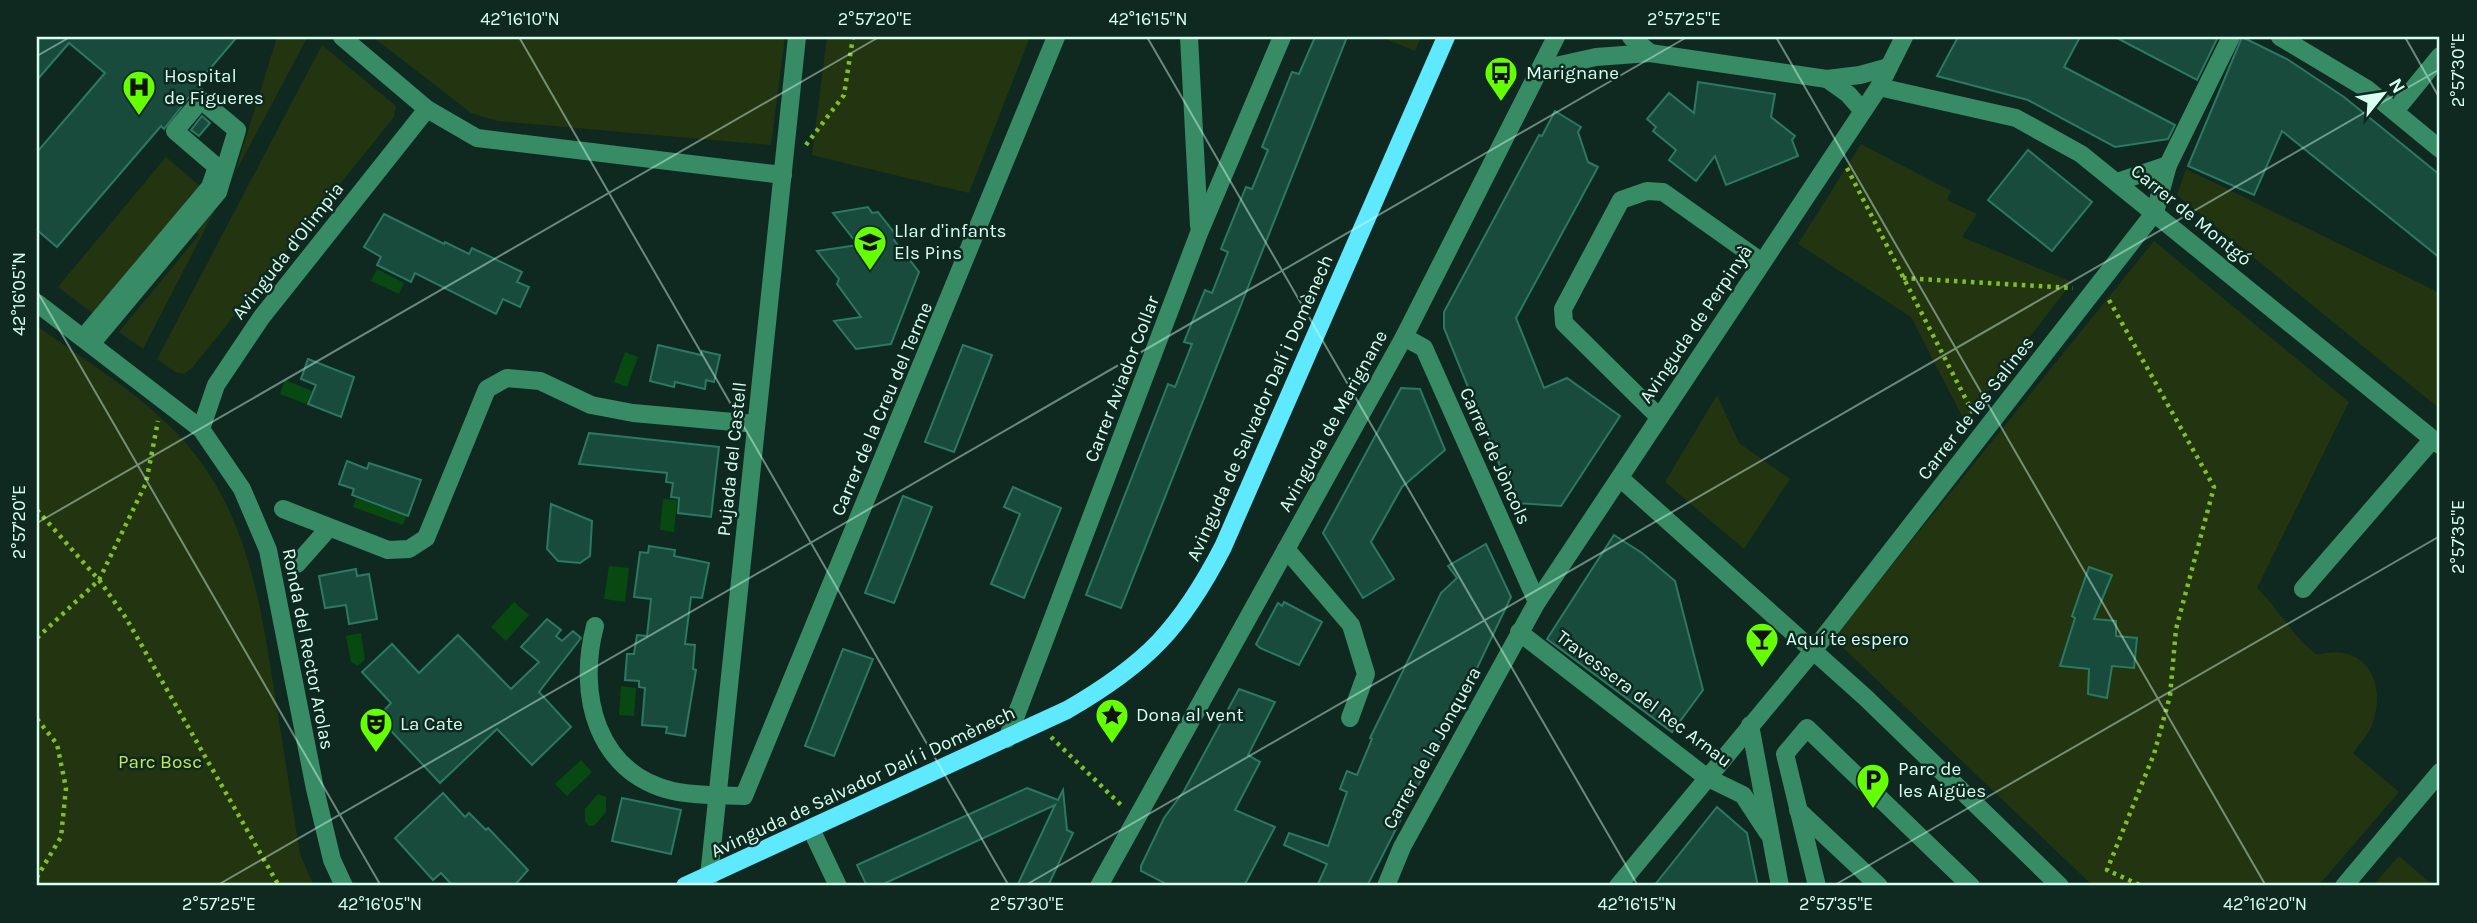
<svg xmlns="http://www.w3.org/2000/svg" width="2477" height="923" font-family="Karla,sans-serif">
<rect width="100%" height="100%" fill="#0f2921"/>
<g fill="#233411">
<path d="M277,37l30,1 -72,135z"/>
<path d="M373,37h412l-14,108 -273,-24 -27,-8z"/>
<path d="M827,37h203l-61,156 -157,-38z"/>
<path d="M1381,37h40l-6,14z"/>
<path d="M322,45l74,61 -2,11 -202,251 -8,6 -9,-2 -18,-13z"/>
<path d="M1861,144l90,47 -4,9 30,14 -15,23 110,45 -107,140 -54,-105 -113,-73z"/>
<path d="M166,157l36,31 -108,126 -36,-27z"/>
<path d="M2186,169l254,124v116l-263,-214z"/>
<path d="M220,200l-77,149 -24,-17 80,-97 -3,-2z"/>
<path d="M2154,241l195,161 -92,186c23,22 35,48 60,67 48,-14 71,28 55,70 -4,10 -13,19 -19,28l46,39 -81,94h-225l-260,-248z"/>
<path d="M37,326c57,41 125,80 166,139 49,69 60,155 73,237 8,51 16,101 24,152l14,32h-277z"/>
<path d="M1717,395l22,48 51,36 -46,70 -79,-67z"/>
<path d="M2399,856l29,25 12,5h-68z"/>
</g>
<g fill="#074911">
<path d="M377,269l27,14 -5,11 -28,-13z"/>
<path d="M625,352l13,5 -11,30 -13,-5z"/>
<path d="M285,380l27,11 -6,13 -26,-10z"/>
<path d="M356,498l50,18 -3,9 -50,-18z"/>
<path d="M663,499l14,1 -3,32 -14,-2z"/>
<path d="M609,566l20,2 -4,34 -21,-3z"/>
<path d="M514,602l15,13 -23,26 -15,-14z"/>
<path d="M361,633l4,26 -7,7 -7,-4 -5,-26z"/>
<path d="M621,686l15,2 -2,28 -15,-1z"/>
<path d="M581,760l11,12 -25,24 -12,-12z"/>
<path d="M598,794l8,3v15l-11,13 -6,1 -4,-5v-12z"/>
</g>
<g fill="#194b3d" stroke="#2a7962" stroke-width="2">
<path d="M37,37h200l-40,47 5,5 -9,3 -29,37 -3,-3 -104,121 -20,-17v-78l68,-79 -36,-30 -32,37z"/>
<path d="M1315,37h32l-226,571 -35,-13 82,-211 7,3 17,-43 -8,-2 21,-52 7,3 16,-41 -7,-3 25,-62 6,2 16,-39 -6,-3 30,-75 7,2z"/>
<path d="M1958,37h122l-16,30 111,58 -7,14 -53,8 -87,-47 -91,-24z"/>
<path d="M2115,37h103l-21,43z"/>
<path d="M2242,37l45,22 57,38 96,78v83l-158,-127 -28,64 -66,-29z"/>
<path d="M1698,82l77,12 -4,23 24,19 -3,4 6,16 -72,29 -11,-29 -19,25 -27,-21 7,-10 -23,-19 3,-4 -9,-8 22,-26 25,20z"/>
<path d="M1555,111l26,16 -3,5 10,30 10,5 -82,151 28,70 23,-10 53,38 -59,90 -46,-3 -71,-175v-16l95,-177 3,1z"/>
<path d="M202,116l8,7 -11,13 -8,-6z"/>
<path d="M2028,150l64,52 -40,49 -64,-51z"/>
<path d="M868,207l4,6 6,-1 18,23 -2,5 25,32 -28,72 -35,5 -22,-28 27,-4 -24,-33 2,-5 -22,-28 41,-6 -25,-32z"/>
<path d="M384,214l60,30 1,-2 24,12 3,-6 50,24 -5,10 12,5 -9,20 -17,-8 -7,15 -81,-41 -4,9 -34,-17 4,-8 -17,-10z"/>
<path d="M658,345l43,10 1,-4 18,4 -6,27 -8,-2 -1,9 -30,-7 -1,5 -24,-6z"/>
<path d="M963,345l29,10 -38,97 -29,-10z"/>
<path d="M308,359l46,18 -13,40 -33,-13 8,-19 -15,-6z"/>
<path d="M1401,388l19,1 25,61 -43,37 -31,55 23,37 -31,19 -40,-65z"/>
<path d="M589,433l130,14 -8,70 -33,-4 1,-15 -8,-1 2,-14 -7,-1 1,-9 -88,-9z"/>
<path d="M347,461l20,8 2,-6 52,17 -13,36 -56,-21 2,-6 -15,-5z"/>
<path d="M1013,487l48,21 -37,90 -33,-14 29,-70 -16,-7z"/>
<path d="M903,496l29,11 -38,96 -29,-10z"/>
<path d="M551,504l41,17 -2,35 -10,7 -22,-2 -11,-12z"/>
<path d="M1614,535l28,18 33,28 28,109 -31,42 -125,-93z"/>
<path d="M1486,544l25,53 -44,92 -100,197h-50l10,-22 -43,-19 5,-12 39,13 19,-54 -7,-3 7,-18 10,4 15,-36 -2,-1 71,-145 16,-15 -9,-12z"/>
<path d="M649,546l26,4 -1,6 35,7 -7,35 -11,-1 -6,47 10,1 -2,24 3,1 -11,66 -19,-3 1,-6 -25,-2 3,-37 -6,-1v-6l-14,-1 2,-26h7l3,-19 10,1 4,-37 -17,-2 6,-45 8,1z"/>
<path d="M2089,567l23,8 -18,44 22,2v15l21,2 -3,30 -22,-2 -5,32 -19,-4 1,-25 -29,-3 15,-48 -3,-2z"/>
<path d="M356,569l1,7 12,-2 8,45 -28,5 -3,-19 -21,3 -6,-32z"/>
<path d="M1284,602l38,20 -23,43 -39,-17 -4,-4 22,-41 4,3z"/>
<path d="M547,619l14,11 -5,6 6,5 11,-10 8,7 -42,54 32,35 -39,38 -35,-36 -57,54 -62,-66 13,-14 -29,-31 30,-28 27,29 39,-38 53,54 28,-27 -18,-15z"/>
<path d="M843,649l30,10 -39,97 -29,-10z"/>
<path d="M1239,689l36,13 -27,53 12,7 -25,48 40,17 -31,59h-74l-29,-15v-5l23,-48 20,-27z"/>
<path d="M1027,788l31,12 5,-10 4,40 6,3 -25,53h-31l38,-81 -176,81h-12l-10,-21z"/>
<path d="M443,793l22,24 4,-4 17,17 2,-2 40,42 -14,16h-61l-12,-13 -8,7 -38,-42z"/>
<path d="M622,798l59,12 -10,44 -59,-13z"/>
<path d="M1717,807l30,26 11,53h-104z"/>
</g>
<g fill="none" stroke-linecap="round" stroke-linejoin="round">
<g stroke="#7cc128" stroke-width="4.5" stroke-dasharray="3.5 5" stroke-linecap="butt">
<path d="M806,145l38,-50 9,-58"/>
<path d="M1847,168l127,247"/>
<path d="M1903,278l170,10"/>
<path d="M2109,300l105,187 -38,142 -6,67 -16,58 -47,116 35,16"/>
<path d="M37,510l62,70 27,38 153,268"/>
<path d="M37,638l62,-58 47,-97 12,-62"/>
<path d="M37,719l20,25 9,44 -5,49 -24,40"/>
<path d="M1051,737l72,70"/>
</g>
<g stroke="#378b65" stroke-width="18">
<path d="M342,37l85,72 50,29 306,37"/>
<path d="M1189,37l10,189"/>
<path d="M1631,37l19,16"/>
<path d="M2280,37l87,52 73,60"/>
<path d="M1542,69l54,-12 54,-4 177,26 33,-4 29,-8"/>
<path d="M1827,79l21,15 15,17"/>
<path d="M1879,87l137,31 65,36 359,291"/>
<path d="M2395,111l45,-55"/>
<path d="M2117,182l51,-17"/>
<path d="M37,303l164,126 41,60 26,61 47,239 17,71 12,26"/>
<path d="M1404,337l20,11 113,254"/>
<path d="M83,338l127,-151 7,-20 -42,-36 26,-31 36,30 -19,62 -127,152"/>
<path d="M1658,416l-94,-93 -1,-14 58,-109 26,-9 16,1 99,70"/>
<path d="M201,429l15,-44 45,-67 166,-209"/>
<path d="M1620,478l246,220 194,188"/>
<path d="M283,509l105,41 21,-1 17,-11 61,-149 20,-11 33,3 51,24 42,8 123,11"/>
<path d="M1286,549l65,76 15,49 -16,44"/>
<path d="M297,564l31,-35"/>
<path d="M2303,589l129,-149"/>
<path d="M595,626c-18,68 1,147 78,165 22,5 48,4 71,5l312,-759"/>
<path d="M1519,632l187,145 37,18 25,38"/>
<path d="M1750,725l30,161"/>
<path d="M1007,739l192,-506 83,-196"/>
<path d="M1798,810l81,76"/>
<path d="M811,829l27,57"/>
<path d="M708,886l89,-849"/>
<path d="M1099,886l305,-549 152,-300"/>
<path d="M1386,886l16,-39 135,-245 342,-515 25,-50"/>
<path d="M1618,886l195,-235 342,-439 13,-47 63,-128"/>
<path d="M1817,886l-32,-132 22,-26 164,158"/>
<path d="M2344,886l96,-114"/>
</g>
<path stroke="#5ee9ff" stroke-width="18" d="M685,886l382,-176c80,-46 114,-82 156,-163l223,-510"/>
</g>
<path fill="none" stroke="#d7fff0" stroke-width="2" stroke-opacity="0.45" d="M519,37l490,849M1147,37l491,849M1776,37l490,849M2405,37l35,62M37,56l33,-19M37,291l344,595M37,523l842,-486M216,886l1471,-849M1024,886l1416,-817M1833,886l607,-350"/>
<defs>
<symbol id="bus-pin" viewBox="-11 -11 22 30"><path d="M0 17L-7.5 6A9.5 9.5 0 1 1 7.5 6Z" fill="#65ff03" stroke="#0f2921"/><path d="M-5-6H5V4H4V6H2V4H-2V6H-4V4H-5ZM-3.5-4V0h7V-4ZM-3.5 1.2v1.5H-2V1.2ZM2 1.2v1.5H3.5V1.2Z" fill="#111"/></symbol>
<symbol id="hospital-pin" viewBox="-11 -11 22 30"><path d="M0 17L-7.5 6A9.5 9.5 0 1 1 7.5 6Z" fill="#65ff03" stroke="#0f2921"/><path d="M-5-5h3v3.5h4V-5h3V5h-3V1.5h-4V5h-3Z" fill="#111"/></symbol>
<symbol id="school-pin" viewBox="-11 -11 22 30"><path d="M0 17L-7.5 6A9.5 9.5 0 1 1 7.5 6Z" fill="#65ff03" stroke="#0f2921"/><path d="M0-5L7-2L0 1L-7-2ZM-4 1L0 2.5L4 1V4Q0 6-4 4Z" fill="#111"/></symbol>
<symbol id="bar-pin" viewBox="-11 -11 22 30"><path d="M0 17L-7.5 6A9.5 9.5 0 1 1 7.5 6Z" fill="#65ff03" stroke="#0f2921"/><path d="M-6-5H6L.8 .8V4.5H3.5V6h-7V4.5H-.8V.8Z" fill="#111"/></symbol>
<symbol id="sight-pin" viewBox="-11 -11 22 30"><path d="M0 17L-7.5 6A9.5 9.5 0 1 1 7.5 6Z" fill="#65ff03" stroke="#0f2921"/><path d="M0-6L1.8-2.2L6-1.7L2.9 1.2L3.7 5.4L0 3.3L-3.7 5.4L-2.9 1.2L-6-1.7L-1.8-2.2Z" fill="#111"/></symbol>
<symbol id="theatre-pin" viewBox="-11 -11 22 30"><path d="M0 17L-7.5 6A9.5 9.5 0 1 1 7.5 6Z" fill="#65ff03" stroke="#0f2921"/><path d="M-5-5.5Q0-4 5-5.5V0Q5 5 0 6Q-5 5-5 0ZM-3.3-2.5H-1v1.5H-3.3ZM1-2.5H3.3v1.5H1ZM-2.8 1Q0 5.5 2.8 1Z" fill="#111"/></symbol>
<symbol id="parking-pin" viewBox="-11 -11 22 30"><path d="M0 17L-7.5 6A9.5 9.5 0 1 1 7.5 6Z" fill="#65ff03" stroke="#0f2921"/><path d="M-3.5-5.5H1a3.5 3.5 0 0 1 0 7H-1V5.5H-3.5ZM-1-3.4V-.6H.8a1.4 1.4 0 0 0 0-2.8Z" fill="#111"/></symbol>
</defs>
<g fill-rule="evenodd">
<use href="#bus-pin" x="1482" y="54" width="38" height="52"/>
<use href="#hospital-pin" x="120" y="68" width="38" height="52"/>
<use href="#school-pin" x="851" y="223" width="38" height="52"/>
<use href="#bar-pin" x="1743" y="620" width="38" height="52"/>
<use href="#sight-pin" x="1093" y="696" width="38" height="52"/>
<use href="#theatre-pin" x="357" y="705" width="38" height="52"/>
<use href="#parking-pin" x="1854" y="761" width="38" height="52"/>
</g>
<g text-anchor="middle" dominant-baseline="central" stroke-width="5" stroke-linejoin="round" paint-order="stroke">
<g font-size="19" fill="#d7fff0" stroke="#0f2921" text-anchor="start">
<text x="1526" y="73">Marignane</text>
<text x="164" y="76">Hospital<tspan x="164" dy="22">de Figueres</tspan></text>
<text x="894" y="231">Llar d'infants<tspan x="894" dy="22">Els Pins</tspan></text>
<text x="1786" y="639">Aquí te espero</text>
<text x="1136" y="715">Dona al vent</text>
<text x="400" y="724">La Cate</text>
<text x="1898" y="769">Parc de<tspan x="1898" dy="22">les Aigües</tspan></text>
</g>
<g font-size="19" fill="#d7fff0" stroke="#0f2921">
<text transform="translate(2191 215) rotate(39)">Carrer de Montgó</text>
<text transform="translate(288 251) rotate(-52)">Avinguda d'Olimpia</text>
<text transform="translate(1696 324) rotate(-56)">Avinguda de Perpinyà</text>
<text transform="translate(1122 379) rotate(-69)">Carrer Aviador Collar</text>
<text transform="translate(1260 408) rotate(-66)">Avinguda de Salvador Dalí i Domènech</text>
<text transform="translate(1976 408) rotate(-52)">Carrer de les Salines</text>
<text transform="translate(882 409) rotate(-67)">Carrer de la Creu del Terme</text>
<text transform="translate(1333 421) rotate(-61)">Avinguda de Marignane</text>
<text transform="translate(1495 456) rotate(66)">Carrer de Jòncols</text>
<text transform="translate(732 459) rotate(-84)">Pujada del Castell</text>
<text transform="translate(308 649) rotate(79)">Ronda del Rector Arolas</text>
<text transform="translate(1644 699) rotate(37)">Travessera del Rec Arnau</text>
<text transform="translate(1432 748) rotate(-61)">Carrer de la Jonquera</text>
<text transform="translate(863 782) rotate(-25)">Avinguda de Salvador Dalí i Domènech</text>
</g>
<g font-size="19" fill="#c2e75b" stroke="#0f2921">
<text x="160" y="762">Parc Bosc</text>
</g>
</g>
<rect width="2477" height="923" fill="none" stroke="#0f2921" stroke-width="77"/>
<g transform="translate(2383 94) rotate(60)" stroke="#0f2921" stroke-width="5" paint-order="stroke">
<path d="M0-5L12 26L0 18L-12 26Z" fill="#d7fff0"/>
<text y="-10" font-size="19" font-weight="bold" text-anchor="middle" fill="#d7fff0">N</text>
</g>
<rect x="38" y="38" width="2400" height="846" fill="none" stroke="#d7fff0" stroke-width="2.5"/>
<g font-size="18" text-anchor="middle" fill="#d7fff0">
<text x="520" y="25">42°16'10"N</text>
<text x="875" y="25">2°57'20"E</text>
<text x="1148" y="25">42°16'15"N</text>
<text x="1684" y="25">2°57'25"E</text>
<text transform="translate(2458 70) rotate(-90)" y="6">2°57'30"E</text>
<text transform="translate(19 294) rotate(-90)" y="6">42°16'05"N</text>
<text transform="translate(19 522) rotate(-90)" y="6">2°57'20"E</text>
<text transform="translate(2458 537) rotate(-90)" y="6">2°57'35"E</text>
<text x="219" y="910">2°57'25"E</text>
<text x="380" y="910">42°16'05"N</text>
<text x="1027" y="910">2°57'30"E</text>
<text x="1637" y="910">42°16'15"N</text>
<text x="1836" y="910">2°57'35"E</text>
<text x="2265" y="910">42°16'20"N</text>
</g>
</svg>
